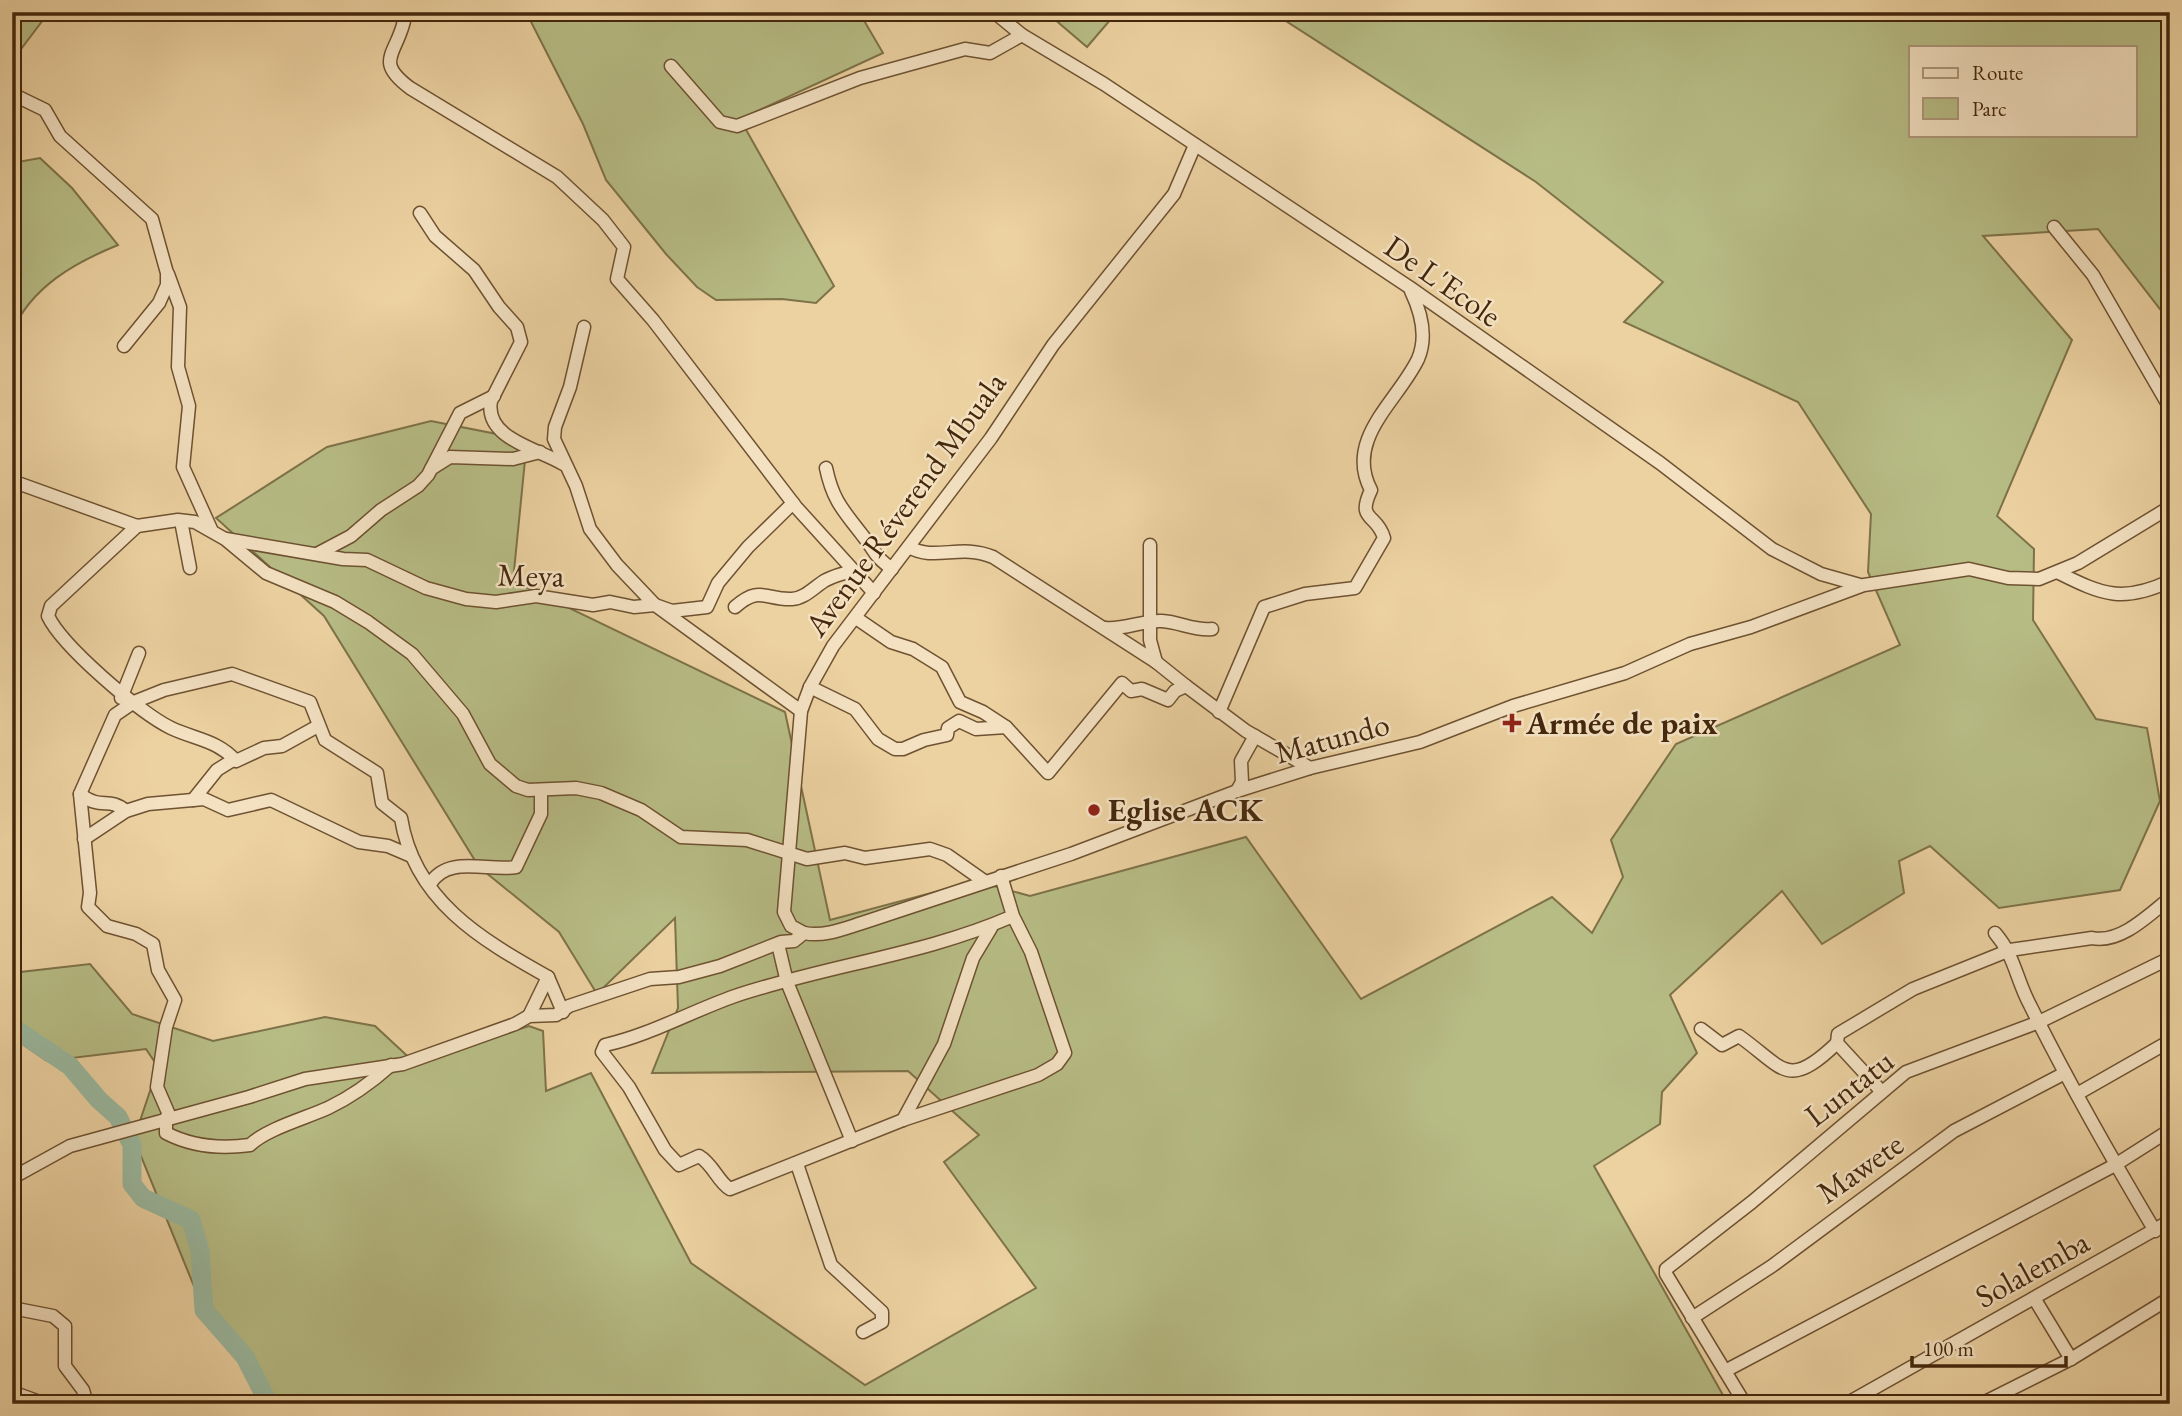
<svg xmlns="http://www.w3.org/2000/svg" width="2182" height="1416" font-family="'EB Garamond',serif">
<rect width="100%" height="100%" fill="#ecd1a1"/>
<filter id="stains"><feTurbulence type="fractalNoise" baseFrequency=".00286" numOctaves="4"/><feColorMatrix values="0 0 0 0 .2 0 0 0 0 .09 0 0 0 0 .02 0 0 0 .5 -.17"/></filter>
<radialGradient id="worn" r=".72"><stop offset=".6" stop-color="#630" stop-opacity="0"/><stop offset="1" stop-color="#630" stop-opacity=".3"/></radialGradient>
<g fill="#b7bc85" stroke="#7e7248" stroke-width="2" fill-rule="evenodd">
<path d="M12,12h37l-37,49z"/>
<path d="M526,12h333l24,41 -143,66 94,167 -18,17 -34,-4 -66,1 -19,-13 -31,-33 -60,-74 -23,-56z"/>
<path d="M1046,12h71l-30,35z"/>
<path d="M1272,12h898v310l-72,-93 -115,7 89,104 -75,176 37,33 -1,71 63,99 51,9 13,73 -40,89 -121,18 -69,-62 -31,15 5,32 -82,51 -40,-53 -112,104 27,58 -35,39 -2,32 -66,42 134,238h-1454l-63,-76 -77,-189 24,-72 -12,-18 -99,12 -35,-24v-64l78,-9 42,50 81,27 112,-24 50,9 41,38 113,-38 14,5 3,60 45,-18 100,190 174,122 171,-97 -92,-126 35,-27 -71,-64 -256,2 26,-65 -3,-90 -78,76 -38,-62 -80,-65 -155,-251 -108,-98 111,-71 104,-26 96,19 -14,141 272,131 45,208 146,-39 54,15 216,-59 115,162 191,-102 40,36 31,-56 -12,-37 65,-96 224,-99 -32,-73 3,-58 -73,-112 -174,-80 39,-40 -127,-100zM1911,47h224v88h-224z"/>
<path d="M40,158l32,30 46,57c-44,18 -85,41 -106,86v-168z"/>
</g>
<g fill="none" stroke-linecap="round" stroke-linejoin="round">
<g stroke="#9ab89f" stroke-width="19">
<path d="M12,829v25"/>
<path d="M12,1027l58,39 29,34 19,17 14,28v39l11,14 48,22 9,31 4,59 41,47 24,47"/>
</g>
<defs>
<g id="street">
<path d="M397,12l7,9c-8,34 -30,40 6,67l147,89 46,43 21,27 -7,32 36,41 143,187 78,86"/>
<path d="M994,12l28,23 82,49 305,203 251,176 112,86 49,25 39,11"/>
<path d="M671,66l49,56 17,4 123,-48 105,-29 25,4 32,-18"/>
<path d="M12,94l33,16 15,26 92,83 15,54v12l-8,18 -35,43"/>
<path d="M420,213l15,23 39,34 25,37 18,20 4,15 -30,59c-7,38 48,48 72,63"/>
<path d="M2054,227l39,48 77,133"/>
<path d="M168,274l12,33 -2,60 11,39 -6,61 28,62"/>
<path d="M584,327l-14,60 -15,40 -1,12 22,47 14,43 27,36 38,40 146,106"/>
<path d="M826,468c7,33 17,42 37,68 13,16 10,19 29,33"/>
<path d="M431,469l19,-12 63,2 27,-7"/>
<path d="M12,481l125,45 41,-6 17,2 30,17 41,34 69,29 33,20 44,32 51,60 27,50 26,22 12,4 48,-2 25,5 40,17 40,27 66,3 60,19 38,-6 20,5 65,-9 17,6 37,26"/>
<path d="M181,521l9,47"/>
<path d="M137,526l-86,80 -3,10c14,30 92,97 123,112 26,12 46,12 65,33l28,-13 18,-2 36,-20"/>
<path d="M226,539l117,20 24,1 59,28 40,11 30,3 40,-6 57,9 17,-3 24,5 21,-2 17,6 35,-4 11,-24 30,-36 45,-44"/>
<path d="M1150,545v95l6,22"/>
<path d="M909,547c26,15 51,-4 84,10l163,105 30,24"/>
<path d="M317,554l34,-18 30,-26 37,-24 10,-11 32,-62 34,-17"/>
<path d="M2059,573c44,22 64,30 111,8"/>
<path d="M735,607c25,-22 30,-7 57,-8 14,-1 23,-13 34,-19 8,-4 18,-7 27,-9"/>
<path d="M856,618l35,24 22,7 29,18 18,35 23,10 23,15"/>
<path d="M1105,628c19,2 38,-8 57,-7 18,1 32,10 50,8"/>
<path d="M810,687l45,22 23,30 17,10h8l21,-9 23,-5 1,-7 11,-7 17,8 30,-2 42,46 74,-90 9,8 11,-2 26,11 7,-9 11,-5 60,45 64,37"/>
<path d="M121,698l18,-45"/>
<path d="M1219,712l45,-105 41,-13 50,-6 29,-50c-7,-25 -28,-16 -13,-48 -27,-51 27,-89 47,-131 10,-23 3,-47 -7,-68"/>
<path d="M1237,791l5,-9 -1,-21 14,-25"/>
<path d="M80,794c22,17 28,2 46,17"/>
<path d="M193,800l24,-30 16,-10"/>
<path d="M84,839l42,-28 22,-7 56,-5 24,11 43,-10 88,42 29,4 21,9"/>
<path d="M1001,876l12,40c-89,39 -186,49 -278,80 -43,15 -85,39 -130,49l-3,7 27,35 36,63 14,15 20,-9c14,8 19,26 31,33l173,-69 135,-45 19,-11 8,-11 -34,-101 -18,-36"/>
<path d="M430,884c18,-30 58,-12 86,-17l25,-53v-24"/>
<path d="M804,933l-13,-7 -7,-14 17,-201 9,-24 23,-41 158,-208 62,-93 121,-151 21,-49"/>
<path d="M1995,933c20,23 21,46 35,72 38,77 81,152 125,226"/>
<path d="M778,944l9,38 65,159"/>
<path d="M548,977l15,35"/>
<path d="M1701,1029l21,16 17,-9c45,32 48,55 98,7"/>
<path d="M1882,1092l-45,-49 1,-9 75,-45 97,-39 82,-12c28,6 57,-23 78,-40"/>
<path d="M2077,1094l93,-53"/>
<path d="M170,1117l-13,-30 9,-60 9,-27 -17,-30 -5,-26 -17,-10 -29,-8 -19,-19 2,-14 -10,-99 35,-79 19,-13 30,-12 68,-16 78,28 15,38 52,33 5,30 19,15c13,82 79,121 147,159l-19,39"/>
<path d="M166,1118v15c27,14 55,16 84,12 16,-16 56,-27 78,-37 23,-11 44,-26 63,-43"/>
<path d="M903,1120l41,-76 29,-86 18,-30"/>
<path d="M797,1164l34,101 51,47v10l-19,10"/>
<path d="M12,1178l58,-32 179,-49 56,-18 98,-15 112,-40 14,-8 27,-1 13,-9 81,-27 29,-2 41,-11 61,-24 13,-1 10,-8c20,4 39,-4 58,-10l209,-69 166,-63 73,-23 110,-26 93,-36 112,-33 65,-29 61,-17 113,-42 105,-16 39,9 31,1 39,-16 92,-56"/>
<path d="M2034,1298l37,61"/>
<path d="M12,1308l41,8 12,10v40l18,24 4,14"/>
<path d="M1692,1318l80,-52 182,-135 111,-58"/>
<path d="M1725,1371l390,-206 55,-35"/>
<path d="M12,1392l33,12"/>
<path d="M1745,1404l-79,-130v-5l86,-67 154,-130 133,-50 131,-64"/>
<path d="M1846,1404l324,-183"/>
<path d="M1981,1404l90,-45 99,-61"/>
</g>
</defs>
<use href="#street" stroke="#6e5231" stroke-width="15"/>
<use href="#street" stroke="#f3e1c2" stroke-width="12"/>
</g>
<g fill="#8f2418" stroke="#f3e1c2" stroke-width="2.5">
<path d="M1508.5 712.5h7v7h7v7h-7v7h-7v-7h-7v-7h7z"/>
<circle cx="1094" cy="810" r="7"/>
</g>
<g text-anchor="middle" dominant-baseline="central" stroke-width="5" stroke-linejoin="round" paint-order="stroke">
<g font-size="32" fill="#44270c" stroke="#f3e1c2">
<text transform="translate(1443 281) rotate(35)">De L'Ecole</text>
<text transform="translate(905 504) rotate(-54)">Avenue Réverend Mbuala</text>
<text transform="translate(531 575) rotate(1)">Meya</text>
<text transform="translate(1332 738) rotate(-15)">Matundo</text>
<text transform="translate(1849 1088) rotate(-38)">Luntatu</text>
<text transform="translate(1860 1168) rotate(-35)">Mawete</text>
<text transform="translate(2032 1269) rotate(-29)">Solalemba</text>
</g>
<g font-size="32" font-weight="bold" fill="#44270c" stroke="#f3e1c2" text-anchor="start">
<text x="1526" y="723">Armée de paix</text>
<text x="1108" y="810">Eglise ACK</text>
</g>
</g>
<rect width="2182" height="1416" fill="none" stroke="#ecd1a1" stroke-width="42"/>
<rect x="14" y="14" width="2154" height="1388" fill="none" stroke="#44270c" stroke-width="3.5"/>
<rect x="21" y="21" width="2140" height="1374" fill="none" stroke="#44270c" stroke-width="2"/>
<rect x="1909" y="46" width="228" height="91" fill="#f3e1c2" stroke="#ad9779" stroke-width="2"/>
<rect x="1923" y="68" width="35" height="10" fill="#f3e1c2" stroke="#ad9779" stroke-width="2"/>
<text x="1972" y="80" font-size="21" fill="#44270c">Route</text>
<rect x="1923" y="98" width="35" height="21" fill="#b7bc85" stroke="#ad9779" stroke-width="2"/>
<text x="1972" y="116" font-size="21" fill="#44270c">Parc</text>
<path d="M1912 1356v10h154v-10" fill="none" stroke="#44270c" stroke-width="3.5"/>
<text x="1923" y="1356" font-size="21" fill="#44270c" stroke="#f3e1c2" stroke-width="5" paint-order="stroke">100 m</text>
<rect width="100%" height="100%" filter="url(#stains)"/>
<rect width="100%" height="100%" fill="url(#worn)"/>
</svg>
